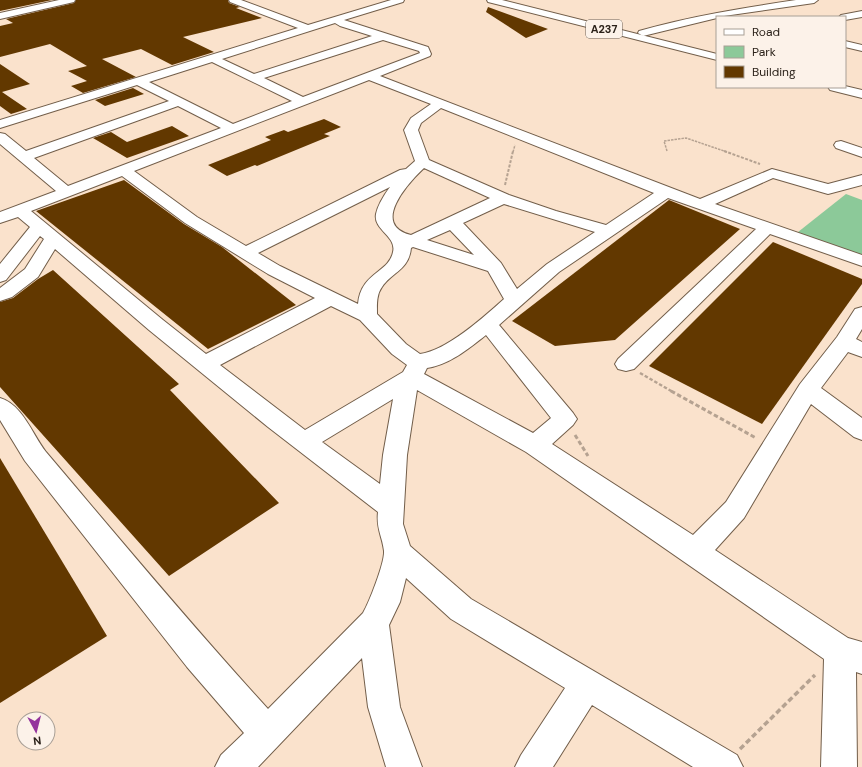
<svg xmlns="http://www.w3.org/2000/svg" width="862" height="767" font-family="'DM Sans',sans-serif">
<rect width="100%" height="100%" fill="#fae2cc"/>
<path fill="#8cc999" d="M846,194l16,6v59l-69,-23z"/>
<g fill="#623800">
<path d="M0,0h52l-52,11z"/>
<path d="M76,0h152l1,3 11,4 -4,1 26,10 -79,19 31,15 -42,13 -31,-16 -39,10 34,18 -53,16 -12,-7 16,-5 -19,-10 19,-5 -37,-22 -50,13v-31l13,-3 -7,-4 68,-16z"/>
<path d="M488,7l60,22 -22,9 -40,-26z"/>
<path d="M0,64l30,20 -28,8 25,17 -16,5 -11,-8z"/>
<path d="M133,88l11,6 -39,12 -10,-6z"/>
<path d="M324,119l17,8 -17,7 6,2 -73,30 -2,-1 -28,11 -19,-11 63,-25 -6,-3 19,-7 4,2z"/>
<path d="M172,126l17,10 -62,22 -34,-20 18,-6 16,10z"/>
<path d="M124,180l60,44 38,23 74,58 -88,44 -172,-138z"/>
<path d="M669,200l71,29 -125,111 -60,6 -43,-25z"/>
<path d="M773,242l89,37v5l-100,140 -113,-58z"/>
<path d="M53,270l126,114 -9,6 109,113 -110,73 -169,-189v-85l13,-4 25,-19z"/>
<path d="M0,458l107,178 -107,67z"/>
</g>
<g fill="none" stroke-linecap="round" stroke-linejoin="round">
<defs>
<g id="minor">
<path d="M59,0h16l-1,2 -74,17v-6z"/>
<path d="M229,0h12l67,25 83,-25h13l-1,2 -59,18 84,27 3,7 -1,2 -50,20 320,123 72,-30 56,15 34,-9v10l-34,9 -55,-16 -58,26 147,51v11l-92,-32 -136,135 -8,2 -8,-2 -3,-5 3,-5 138,-130 -88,-31 -109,74 -60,53 74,88 4,6 -4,6 -21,19 141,91 33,-33 74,-118 37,-47 18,-28 7,-2v22l-6,10 6,3v15l-14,-5 -27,36 41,30v22l-8,-3 -43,-33 -67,114 -29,32 133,88 14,4v32l-6,-2 1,95h-36l3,-108 -298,-207 -109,-62 -10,65 -4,69 7,22 61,53 266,156 6,12h-50l-101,-62 -39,62h-38l6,-12 44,-67 -114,-69 -45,-41 -6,24 -11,23 11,82 22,60h-36l-18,-60 -6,-49 -104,109h-43l6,-12 23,-22 -57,-66 -162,-206 -25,-41v-22c23,7 32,36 46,54 73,86 146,174 222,257l95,-96c6,-10 22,-51 21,-62 -2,-16 -8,-22 -6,-39l-110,-85 -119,-97 -94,-81 -17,28 -26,20 -12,4v-13l25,-19 19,-30 -4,-3 -34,44 -6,2v-18l30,-37 -12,-10 -18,6v-11l56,-21 -56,-47v-11l5,1 21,17 143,-50 -32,-16 -137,43v-8l298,-92 -68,-26zM335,23l5,3 32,10 -118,38 -32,-15zM383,40l36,11 1,2 -117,44 -39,-19zM212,62l80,39 -59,23 -84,-42zM369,80l62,24 -20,14 -7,12 11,31 -9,8 -6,1 -154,76 -49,-29 -63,-46zM178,106l43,22 -153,58 -34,-28zM441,108l213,85 -48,32 -50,-14 -47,-16 -80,-35 -11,-30 3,-7zM424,168l66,30 -79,37c-41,-10 -3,-52 13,-67zM122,176l63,47 83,51 47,24 -109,56 -43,-34 -132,-109zM390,187c-6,8 -12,18 -14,27 -3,16 21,22 17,38 -4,21 -32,20 -35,52l-78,-38 -22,-13zM504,204l91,28 -48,32 -30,25 -16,-26 -38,-40zM450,230l24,25 -47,-15zM413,247l75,24 16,28c-20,18 -58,52 -84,55l-14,-10 -29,-30c0,-8 -1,-19 5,-27 10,-15 27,-17 29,-39zM331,306l29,14 32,34 15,11 -4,7 -98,58 -85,-65zM486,335l65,83 -18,15 -109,-59 3,-6c22,-3 41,-19 59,-33zM393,399l-10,56 -3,29 -58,-42z"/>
<path d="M796,0h22l-4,3 -97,14v1l-74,18 -5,-3 1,-2c52,-15 104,-23 157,-31z"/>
<path d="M862,11v6l-17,3v-3h-6l2,-2z"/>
<path d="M845,41l17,4v6l-17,-4z"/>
<path d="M841,141l21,7v9l-26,-9 -2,-3 2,-3z"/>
</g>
<g id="highway">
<path d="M487,0h15l215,54v6l-229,-58z"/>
<path d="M845,86l17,4v8l-32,-8 -2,-3z"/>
</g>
</defs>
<use href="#minor" stroke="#725e4a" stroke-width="2"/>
<use href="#highway" stroke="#725e4a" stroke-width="2"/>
<g stroke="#b5a291" stroke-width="1.5" stroke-dasharray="2.5 1" stroke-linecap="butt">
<path d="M667,151l-3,-10 22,-3 41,14"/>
<path d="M513,152l2,-7"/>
</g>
<g stroke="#b5a291" stroke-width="2" stroke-dasharray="3 1.5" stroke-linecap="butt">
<path d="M724,151l36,13"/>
<path d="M505,185l8,-34"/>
</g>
<path stroke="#b5a291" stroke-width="2.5" stroke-dasharray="3.5 2" stroke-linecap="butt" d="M640,373l33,19"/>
<g stroke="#b5a291" stroke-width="3" stroke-dasharray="4.5 2.5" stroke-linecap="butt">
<path d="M671,391l85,47"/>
<path d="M575,435l13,21"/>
</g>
<path stroke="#b5a291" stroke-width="3.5" stroke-dasharray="5.5 3" stroke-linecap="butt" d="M740,749l75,-74"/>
<use href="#minor" fill="#fff" fill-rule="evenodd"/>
<use href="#highway" fill="#fff" fill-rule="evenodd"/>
</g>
<g text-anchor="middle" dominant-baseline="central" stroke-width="4" stroke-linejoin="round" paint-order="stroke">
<rect fill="#fcf2e9" stroke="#6a6058" stroke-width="1" x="586" y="20" width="36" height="18" rx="3"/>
<g font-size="11" font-weight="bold" fill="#2b221a">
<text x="604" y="29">A237</text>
</g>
</g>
<rect x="716" y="16" width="130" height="72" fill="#fcf2e9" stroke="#a89f96"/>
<rect x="724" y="29" width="20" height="6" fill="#ffffff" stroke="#a89f96"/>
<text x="752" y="36" font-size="12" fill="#2b221a">Road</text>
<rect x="724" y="46" width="20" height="12" fill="#8cc999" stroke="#a89f96"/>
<text x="752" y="56" font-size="12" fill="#2b221a">Park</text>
<rect x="724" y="66" width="20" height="12" fill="#623800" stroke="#a89f96"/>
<text x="752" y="76" font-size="12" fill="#2b221a">Building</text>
<g transform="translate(36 731) rotate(173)"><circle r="19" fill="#fcf2e9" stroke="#a89f96"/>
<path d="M0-3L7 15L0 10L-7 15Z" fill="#94349d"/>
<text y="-6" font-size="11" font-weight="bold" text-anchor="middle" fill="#2b221a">N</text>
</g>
</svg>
